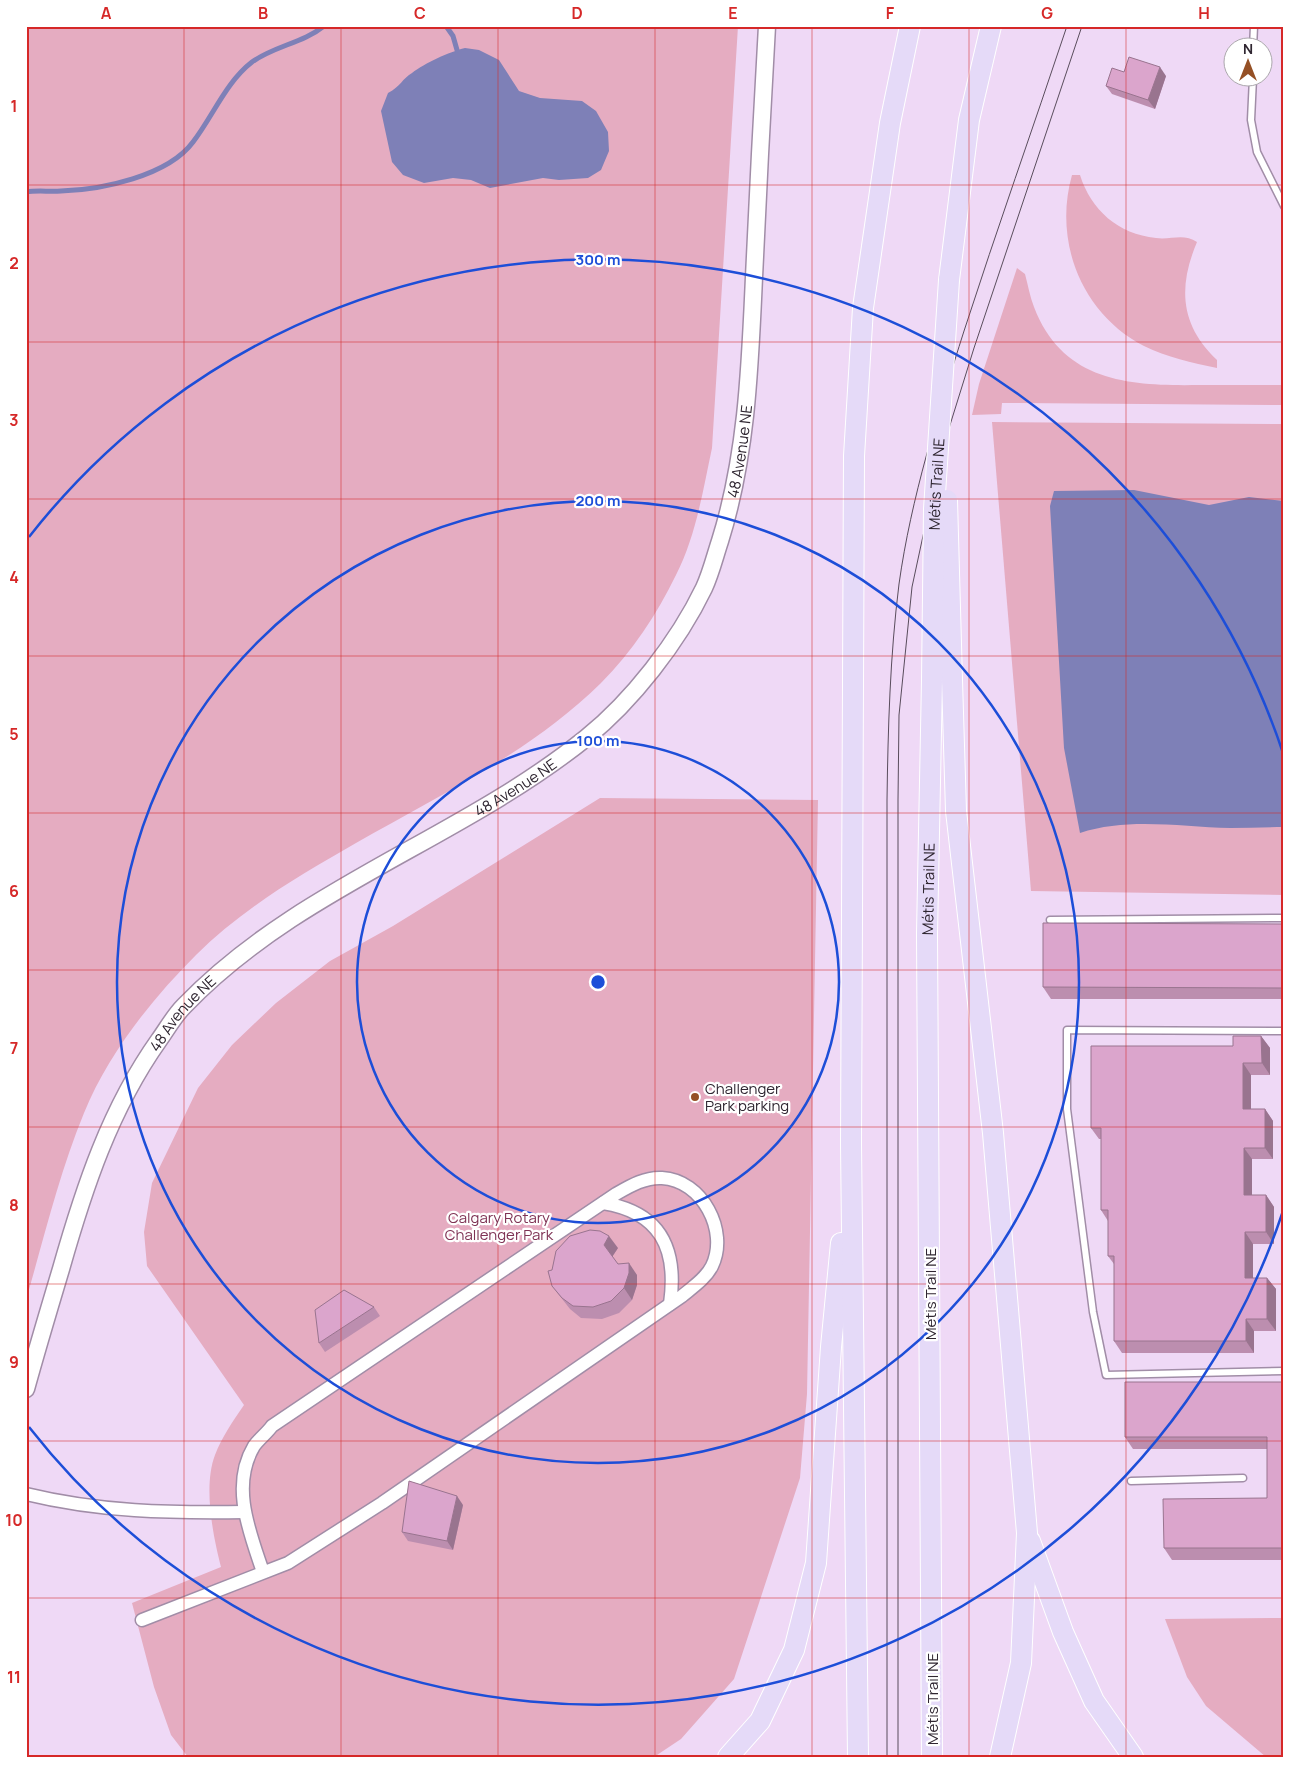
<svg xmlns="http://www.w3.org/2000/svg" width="1310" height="1783" font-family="Manrope,sans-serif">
<rect width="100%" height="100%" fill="#efd9f6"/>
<g fill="#e5acc1">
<path d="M26,26h712l-26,422c-9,42 -16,88 -36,127 -19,39 -44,77 -75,108 -70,69 -161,112 -245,160 -56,32 -114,66 -160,112 -45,45 -88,99 -112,158 -25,61 -40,125 -58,187z"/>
<path d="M1072,175h8c11,35 38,59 76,63 15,2 28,-5 41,4 -19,45 -17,83 20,118v8c-25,-5 -50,-11 -73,-22 -62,-32 -91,-104 -72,-171z"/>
<path d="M1017,268l8,6c3,11 5,23 9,33 29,76 97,79 166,78 28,0 56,0 84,0v20l-282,-2 -1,11 -29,1 7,-31z"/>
<path d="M992,422l292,2v471l-253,-4z"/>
<path d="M600,798l218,2 -11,594 -7,84 -66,201 -53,60 -27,18h-466l-17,-22 -17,-48 -22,-84 89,-36c-8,-31 -18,-81 -6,-112 7,-18 18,-34 29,-50l-97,-139 -3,-34 8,-49 46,-95 34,-43 44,-42 54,-42 63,-35z"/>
<path d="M1284,1618v139h-18l-60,-51 -19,-29 -22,-58z"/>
</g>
<g fill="#7e80b7">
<path d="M465,48l14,2 20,10 20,31 21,7 42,3 14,10 12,21 1,19 -8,19 -13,8 -29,2 -16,-2 -53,10 -19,-8 -18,-2 -29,5 -21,-8 -11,-13 -11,-51 7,-18c13,-7 14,-14 24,-20 13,-10 37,-21 53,-25z"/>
<path d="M1134,490l75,15 40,-8 35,4v326c-18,0 -36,1 -54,1 -49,-1 -102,-11 -150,5l-16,-85 -14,-242 4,-15z"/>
</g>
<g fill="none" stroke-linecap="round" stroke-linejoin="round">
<g stroke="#7e80b7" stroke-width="5">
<path d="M446,26l7,10 4,14"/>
<path d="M26,192c12,-2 23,0 35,-1 40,-1 107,-15 132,-49 20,-26 33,-60 59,-80 22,-16 51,-19 72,-36"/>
</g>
<defs>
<g id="service">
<path d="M1253,48l1,-22"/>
<path d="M1253,78l-2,42 6,32 27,54"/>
<path d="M1050,920l234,-2"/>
<path d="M1284,1031l-217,-1v79l26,203 13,63 178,-4"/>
<path d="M1131,1481l112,-3"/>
</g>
<g id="minor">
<path d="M603,1203c57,9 75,45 67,101"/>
<path d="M26,1494c74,18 143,19 218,18"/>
<path d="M142,1620l146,-57 94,-60 300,-207c11,-9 24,-18 30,-30 17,-35 -10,-86 -50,-88 -17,-1 -32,8 -46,16l-344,232c-5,7 -13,13 -18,20 -24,40 -4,87 9,126"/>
</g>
<g id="tertiary">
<path id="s1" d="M26,1389c11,-40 23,-80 35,-120 23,-81 49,-160 98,-229 8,-11 15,-24 25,-34 113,-118 275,-166 402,-268 46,-37 92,-96 118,-150 7,-15 11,-32 16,-47 27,-86 30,-175 34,-264 4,-84 8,-167 13,-251"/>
</g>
<g id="primary">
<path d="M949,280l20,-160 22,-94"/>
<path d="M952,680l4,131 37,322 34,400 -6,130 -21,94"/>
<path d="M1030,1541l33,91 31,69 39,56"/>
<path d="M728,1757l32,-36 34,-71 22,-87 15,-216 10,-104"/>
<path d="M858,1757l-7,-613 3,-688 9,-148 27,-185 20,-97"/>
<path id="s2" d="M932,1757l-5,-823 5,-254"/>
</g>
</defs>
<use href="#service" stroke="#a18da7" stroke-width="9"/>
<use href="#minor" stroke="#a18da7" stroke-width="15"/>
<use href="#tertiary" stroke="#a18da7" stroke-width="19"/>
<use href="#primary" stroke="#fff" stroke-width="22"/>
<use href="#service" stroke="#fff" stroke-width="6"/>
<use href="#minor" stroke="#fff" stroke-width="12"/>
<use href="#tertiary" stroke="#fff" stroke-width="16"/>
<use href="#primary" stroke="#e5daf8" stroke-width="20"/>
<g stroke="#594d5c" stroke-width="1">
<path d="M887,1757v-957c1,-72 3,-144 12,-216 12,-86 39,-171 65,-253 33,-102 69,-203 103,-305"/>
<path d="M898,1757v-957l1,-85 13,-128 20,-93 18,-69 24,-77 108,-322"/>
</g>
<defs>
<g id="primary-bridge">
<path d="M947,500l5,180"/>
<path id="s3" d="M932,680l2,-171 15,-229"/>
</g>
</defs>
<use href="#primary-bridge" stroke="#fff" stroke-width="22" stroke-linecap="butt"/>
<use href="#primary-bridge" stroke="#e5daf8" stroke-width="20"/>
</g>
<g fill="#bc8eaf">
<path d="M1124,72l42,4 -11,33 -43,-15 -6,-8z"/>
<path d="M1284,924v75h-233l-8,-12z"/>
<path d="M1261,1036l9,12v27h-19v34h14l8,12v38h-21v36h14l8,12v37h-21v34h14l9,11v42h-22v22h-132l-8,-12v-77l-6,-8v-35l-7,-11v-71h-2l-8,-11 142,-82z"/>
<path d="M618,1248l-6,9 6,7 19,11v10l-5,15 -13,13 -17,6 -21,-1 -11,-9 -18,-23v-16z"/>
<path d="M374,1307l6,9 -55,36 -6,-9z"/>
<path d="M1284,1382v178h-112l-8,-12 103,-50v-49h-134l-8,-12z"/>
<path d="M463,1505l-10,45 -45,-9 -6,-9z"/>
</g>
<g fill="#99748f">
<path d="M1160,67l6,9 -11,33 -7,-9z"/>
<path d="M1261,1036l9,12v27l-8,-12z"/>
<path d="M1243,1063l8,12v46l-8,-12z"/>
<path d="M1265,1109l8,12v38l-8,-11z"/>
<path d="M1244,1148l8,11v48l-8,-12z"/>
<path d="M1266,1195l8,12v37l-8,-12z"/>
<path d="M1245,1232l8,12v45l-8,-11z"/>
<path d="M609,1236l9,12 -6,9 -8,-12z"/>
<path d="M629,1263l8,12v10l-5,15 -8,-12z"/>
<path d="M1267,1278l9,11v42l-9,-12z"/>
<path d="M1246,1319l8,12v22l-8,-12z"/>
<path d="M457,1496l6,9 -10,45 -6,-9z"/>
</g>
<g fill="#dba5cc" stroke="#99748f">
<path d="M1129,57l31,10 -12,33 -42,-14 6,-18 12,4z"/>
<path d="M1043,923l241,1v64l-241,-1z"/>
<path d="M1233,1036h28l1,27h-19v46h22v39h-21v47h22v37h-21v46h22v41h-21v22h-132v-85h-6v-46h-7v-82h-10v-82h142z"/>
<path d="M590,1230l10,1 9,5 -5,9 14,19 11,-1v10l-5,15 -13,13 -18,6 -20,-1 -11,-8 -10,-12 -4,-15 4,-1 4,-19 14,-15z"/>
<path d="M344,1290l30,17 -55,36 -4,-33z"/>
<path d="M1125,1382h159v166h-120l-1,-49 104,-1v-61h-142z"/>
<path d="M409,1481l48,15 -10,45 -45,-9z"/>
</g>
<path fill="none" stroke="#d62828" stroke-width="1" stroke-opacity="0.55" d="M184,26v1731M341,26v1731M498,26v1731M655,26v1731M812,26v1731M969,26v1731M1126,26v1731M26,185h1258M26,342h1258M26,499h1258M26,656h1258M26,813h1258M26,970h1258M26,1127h1258M26,1284h1258M26,1441h1258M26,1598h1258"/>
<g fill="none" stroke="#1d4ed8" stroke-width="2.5">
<circle cx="598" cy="982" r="241"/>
<circle cx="598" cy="982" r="481"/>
<path d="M1283 1211A722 722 0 0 1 29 1427M29 537A722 722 0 0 1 1283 753"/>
</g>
<circle fill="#955025" stroke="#fff" stroke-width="2" cx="695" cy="1097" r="5"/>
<g text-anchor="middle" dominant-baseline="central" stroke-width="4.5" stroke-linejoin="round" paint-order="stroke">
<g font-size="15" fill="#2f2631" stroke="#fff">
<text stroke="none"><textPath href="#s1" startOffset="1236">48 Avenue NE</textPath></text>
<text stroke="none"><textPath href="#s3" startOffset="196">Métis Trail NE</textPath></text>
<text stroke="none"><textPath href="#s1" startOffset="816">48 Avenue NE</textPath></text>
<text stroke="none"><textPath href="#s2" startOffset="868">Métis Trail NE</textPath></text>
<text stroke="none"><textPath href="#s1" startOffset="411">48 Avenue NE</textPath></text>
<text transform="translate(930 1294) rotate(-90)">Métis Trail NE</text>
<text transform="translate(932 1699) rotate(-90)">Métis Trail NE</text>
</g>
<g font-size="15" fill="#2f2631" stroke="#fff" text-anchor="start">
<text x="705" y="1088">Challenger<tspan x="705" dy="17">Park parking</tspan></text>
</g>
<g font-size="15" fill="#7f3355" stroke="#fff">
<text x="499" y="1217">Calgary Rotary<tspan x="499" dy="17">Challenger Park</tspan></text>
</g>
</g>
<circle cx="598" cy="982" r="8" fill="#1d4ed8" stroke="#fff" stroke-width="2.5"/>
<g font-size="15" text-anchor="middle" font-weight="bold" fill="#1d4ed8" stroke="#fff" stroke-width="4.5" stroke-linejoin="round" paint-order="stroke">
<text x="598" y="265">300 m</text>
<text x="598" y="506">200 m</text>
<text x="598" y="746">100 m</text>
</g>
<rect width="1310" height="1783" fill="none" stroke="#ffffff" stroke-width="55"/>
<g transform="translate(1248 62)"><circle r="24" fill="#ffffff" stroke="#aca8ad"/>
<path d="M0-4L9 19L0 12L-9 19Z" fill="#955025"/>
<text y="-8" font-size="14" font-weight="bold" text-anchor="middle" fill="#2f2631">N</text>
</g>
<rect x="28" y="28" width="1254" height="1728" fill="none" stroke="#d62828" stroke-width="2"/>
<g font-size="16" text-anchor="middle" font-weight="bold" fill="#d62828">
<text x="106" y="19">A</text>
<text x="263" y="19">B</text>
<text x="420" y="19">C</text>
<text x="577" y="19">D</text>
<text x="733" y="19">E</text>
<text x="890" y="19">F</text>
<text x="1047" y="19">G</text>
<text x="1204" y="19">H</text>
<text x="14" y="112">1</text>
<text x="14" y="269">2</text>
<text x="14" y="426">3</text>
<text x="14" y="583">4</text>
<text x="14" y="740">5</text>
<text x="14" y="897">6</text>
<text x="14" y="1054">7</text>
<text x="14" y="1211">8</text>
<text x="14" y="1368">9</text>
<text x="14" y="1526">10</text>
<text x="14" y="1683">11</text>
</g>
</svg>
